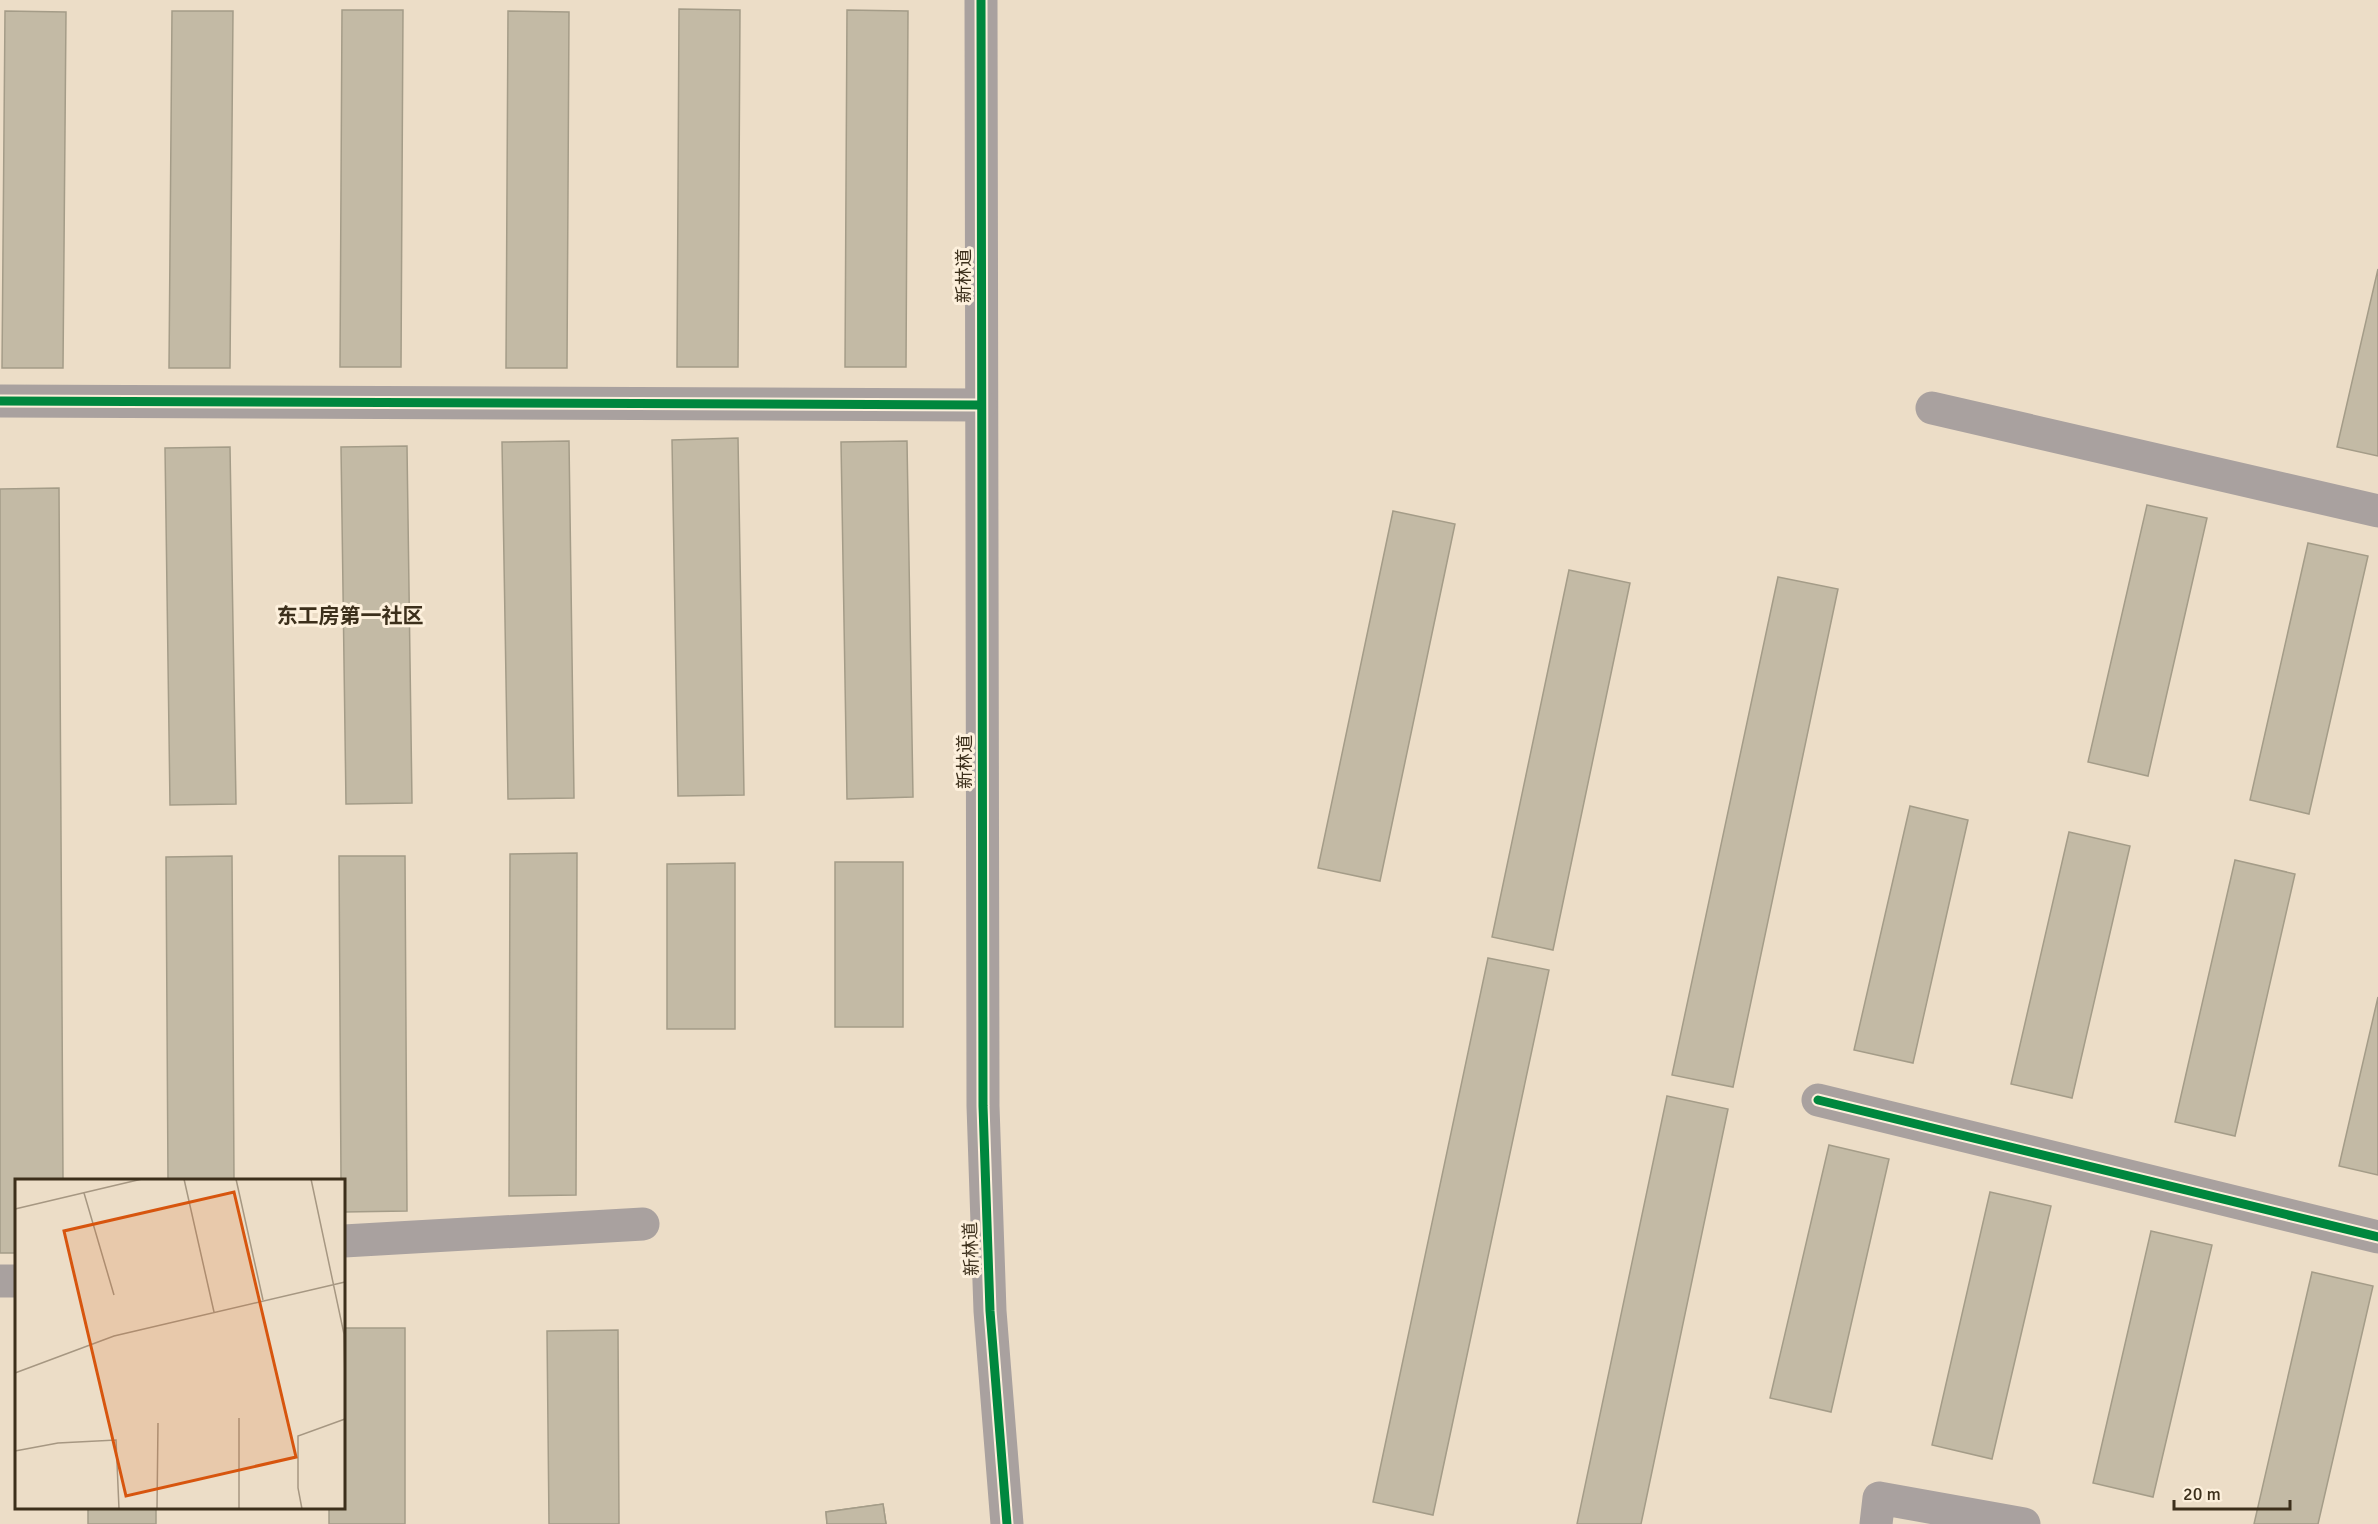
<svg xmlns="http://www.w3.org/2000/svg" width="2378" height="1524" font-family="Signika,'Noto Sans SC',sans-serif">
<rect width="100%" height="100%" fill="#ecddc7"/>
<g fill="#c3baa5" stroke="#a49c88" stroke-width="1.5">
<path d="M679,9l61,1 -2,357h-61z"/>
<path d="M342,10h61l-2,357h-61z"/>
<path d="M847,10l61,1 -2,356h-61z"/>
<path d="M5,11l61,1 -3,356h-61z"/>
<path d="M172,11h61l-3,357h-61z"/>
<path d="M508,11l61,1 -2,356h-61z"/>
<path d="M2378,269v187l-41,-9z"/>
<path d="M738,438l6,357 -66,1 -6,-356z"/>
<path d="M569,441l5,357 -66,1 -6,-357z"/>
<path d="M907,441l6,356 -66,2 -6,-357z"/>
<path d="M407,446l5,357 -66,1 -5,-357z"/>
<path d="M230,447l6,357 -66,1 -5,-357z"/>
<path d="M59,488l4,692h-47v73h-16v-764z"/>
<path d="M2147,505l60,13 -59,258 -60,-14z"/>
<path d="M1393,511l62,13 -75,357 -62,-13z"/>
<path d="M2308,543l60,13 -59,258 -59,-14z"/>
<path d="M1569,570l61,13 -77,367 -61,-13z"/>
<path d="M1778,577l60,12 -105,498 -61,-12z"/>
<path d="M1910,806l58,14 -55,243 -59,-13z"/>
<path d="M2069,832l61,14 -58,252 -61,-14z"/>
<path d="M577,853l-1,342 -67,1 1,-342z"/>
<path d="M232,856l2,324h-66l-2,-323z"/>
<path d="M339,856h66l2,355 -63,1v-32h-3z"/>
<path d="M2235,860l60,14 -60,262 -60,-14z"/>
<rect x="835" y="862" width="68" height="165"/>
<path d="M735,863v166h-68v-165z"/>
<path d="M1488,958l61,12 -116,545 -60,-13z"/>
<path d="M2378,997v178l-39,-9z"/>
<path d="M1667,1096l61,13 -87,415h-64z"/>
<path d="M1829,1145l60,14 -58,253 -61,-14z"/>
<path d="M1990,1192l61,14 -59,253 -60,-14z"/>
<path d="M2151,1231l61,14 -59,252 -60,-14z"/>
<path d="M2312,1272l61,14 -55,238h-64z"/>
<path d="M344,1328h61v196h-76v-16h15z"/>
<path d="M618,1330l1,194h-70l-2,-193z"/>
<path d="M883,1504l3,20h-59l-1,-12z"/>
<path d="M883,1504l3,20h-59l-1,-12z"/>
<rect x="88" y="1508" width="68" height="16"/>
</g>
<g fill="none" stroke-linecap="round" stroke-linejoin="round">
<g stroke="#a9a19f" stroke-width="33">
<path d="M981,0l2,1106 7,205 17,213"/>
<path d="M0,401l980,4"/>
<path d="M1932,408l446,103"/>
<path d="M1818,1100l560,137"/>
<path d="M344,1241l299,-17"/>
<path d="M0,1281h16"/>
<path d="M1876,1524l3,-26 145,26"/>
</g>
<defs>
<g id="cycleway">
<path d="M981,0l2,1106 7,205 17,213"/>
<path d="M0,401l980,4"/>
<path d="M1818,1100l560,137"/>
</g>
</defs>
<use href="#cycleway" stroke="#fdf0dc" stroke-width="13"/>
<use href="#cycleway" stroke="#00873e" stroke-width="9"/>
</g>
<g text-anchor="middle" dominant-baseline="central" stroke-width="6" stroke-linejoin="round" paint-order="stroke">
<g font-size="18" fill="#3c2f1b" stroke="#fdf0dc">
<text transform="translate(964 276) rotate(-90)">新林道</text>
<text transform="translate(965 762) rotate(-90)">新林道</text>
<text transform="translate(971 1249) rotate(-92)">新林道</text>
</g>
<g font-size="21" font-weight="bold" fill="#3c2f1b" stroke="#fdf0dc">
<text x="350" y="616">东工房第一社区</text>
</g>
</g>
<g transform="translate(15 1179)">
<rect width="330" height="330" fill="#ecddc7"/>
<path fill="none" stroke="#a69782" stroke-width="1.5" d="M169,0l30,133M221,0l27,121M296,0l33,155 1,46M69,14l30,102M0,30l127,-30M0,194l99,-37 231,-54M224,239v91M0,272l43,-8 58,-3 3,69M142,330l1,-86M287,330l-4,-21v-52l47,-17"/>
<path fill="#d7550e" fill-opacity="0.15" stroke="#d7550e" stroke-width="3" d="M219,13l62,265 -170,39 -62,-265z"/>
<rect width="330" height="330" fill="none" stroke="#3c2f1b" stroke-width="3"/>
</g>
<path d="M2174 1500v9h116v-9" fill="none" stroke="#3c2f1b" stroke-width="3"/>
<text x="2183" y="1500" font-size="18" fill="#3c2f1b" stroke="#fdf0dc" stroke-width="4.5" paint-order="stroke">20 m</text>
</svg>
